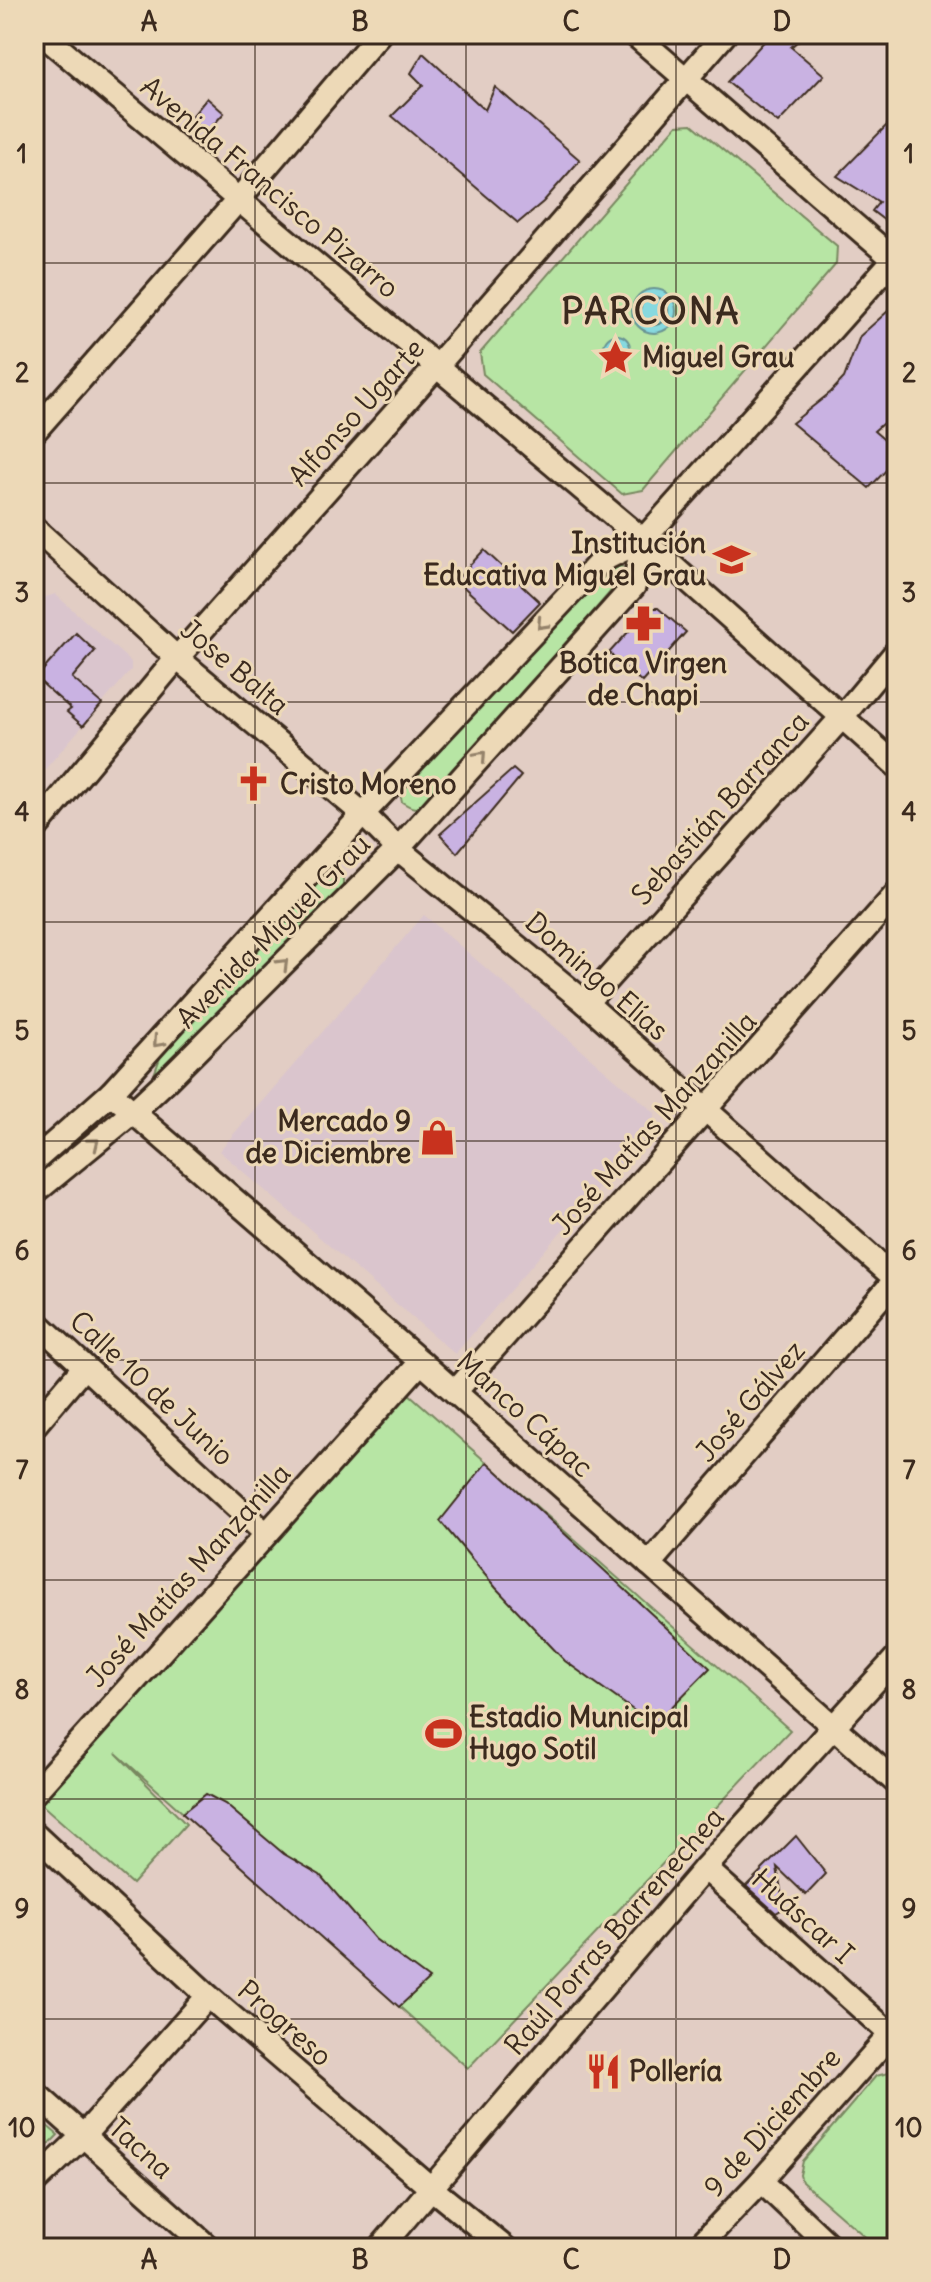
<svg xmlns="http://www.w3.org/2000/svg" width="931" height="2282" font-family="Delius,sans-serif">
<rect width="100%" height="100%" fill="#e2cdc4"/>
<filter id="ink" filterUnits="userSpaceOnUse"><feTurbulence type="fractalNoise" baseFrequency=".0125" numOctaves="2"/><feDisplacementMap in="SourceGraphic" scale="16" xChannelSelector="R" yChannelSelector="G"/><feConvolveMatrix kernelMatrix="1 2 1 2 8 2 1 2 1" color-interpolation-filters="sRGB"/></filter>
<g filter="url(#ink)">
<g fill="#dac5cd">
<path d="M34,585v3l12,9 9,-3 76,68v8l-97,112z"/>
<path d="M424,915l231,198v10l-200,231 -236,-203z"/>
</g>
<g fill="#b7e5a4" stroke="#798861" stroke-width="2">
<path d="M692,124l145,122 -1,18 -193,226 -21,4 -139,-120 -3,-21 197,-228z"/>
<path d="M610,564l10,1 4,4 -1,8 -196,229c-10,4 -16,2 -25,-4l-3,-14z"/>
<path d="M327,870l10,1 6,6v14l-175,177 -13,4 6,-17z"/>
<path d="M408,1393l382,337 -322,338 -352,-315 70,71 -54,60 -91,-80 56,-68z"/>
<path d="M897,2071v177h-19l-76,-66 -2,-7 3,-14 73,-85z"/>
<path d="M34,2115l24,20 -24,25z"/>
</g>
<g fill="#87d9df" stroke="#699392" stroke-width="2">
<circle cx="654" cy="311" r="22"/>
<circle cx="617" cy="348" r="13"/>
</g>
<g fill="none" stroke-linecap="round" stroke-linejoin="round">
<circle stroke="#59706b" stroke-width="2" cx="654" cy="311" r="14"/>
</g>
<g fill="#c9b2e2" stroke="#3b2a1e" stroke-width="2">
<path d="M771,34h35l-15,13 33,28 -46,48 -51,-41z"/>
<path d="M423,53l62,57 10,-23 85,73 -37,42 -25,21 -126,-107 31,-31 -12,-12z"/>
<path d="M207,98l17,15 -18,20 -16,-14z"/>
<path d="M887,125l10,13v92l-25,-19 7,-9 -42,-26z"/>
<path d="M897,303v108l-23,20 23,20v8l-28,29 -77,-65 39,-31 13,-14 16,-42z"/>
<path d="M484,550l56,52 -28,29 -56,-51z"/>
<path d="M650,608h8l28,24 -44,50 -33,-29z"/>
<path d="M76,633l19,18 -23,27 30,26 -19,22 -16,-14 4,-3 -35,-31z"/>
<path d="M513,769l8,7 -64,77 -17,-19z"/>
<path d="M487,1462l223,206 -56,57 -89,-64 -69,-73 -56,-67z"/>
<path d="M206,1794l19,10 59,50 36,21 55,64 54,40 -30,28 -217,-194z"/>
<path d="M796,1836l30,38 -20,21 -29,-28 7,41 -8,5 -30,-27z"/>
</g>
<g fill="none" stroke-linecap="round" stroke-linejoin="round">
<defs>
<g id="minor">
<path d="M42,34l601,506 254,226"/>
<path d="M634,34l263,228"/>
<path d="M34,432l205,-233 140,-165"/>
<path d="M34,528l143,130 186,156 35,35 188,154 311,277"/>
<path d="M34,830l143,-172 259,-291 289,-333"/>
<path d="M586,1003l256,-286 55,-66"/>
<path d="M111,1093l310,269 476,421"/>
<path d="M34,1161l77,-68 252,-279 238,-253 42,-21 254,-284"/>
<path d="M34,1193l99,-81 34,-32 231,-231 236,-263 9,-46"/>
<path d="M34,1320l231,213"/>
<path d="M455,1392l442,-499"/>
<path d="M34,1426l50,-59"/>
<path d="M649,1564l248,-286"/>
<path d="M34,1793l387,-431"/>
<path d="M34,1834l174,162 224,193 73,59"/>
<path d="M705,1868l192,172"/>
<path d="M34,2092l175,156"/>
<path d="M761,2181l71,67"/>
<path d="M34,2183l49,-47 125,-140"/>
<path d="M380,2248l325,-380 192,-211"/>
<path d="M697,2248l64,-67 130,-147"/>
</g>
</defs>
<use href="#minor" stroke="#3b2a1e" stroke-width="28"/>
<use href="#minor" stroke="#edd9b7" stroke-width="22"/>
</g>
<defs><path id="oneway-chevron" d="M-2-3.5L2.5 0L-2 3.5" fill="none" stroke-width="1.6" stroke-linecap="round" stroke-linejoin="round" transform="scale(2)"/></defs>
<g stroke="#94826a">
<use href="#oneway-chevron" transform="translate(542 624) rotate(133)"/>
<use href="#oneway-chevron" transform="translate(481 756) rotate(-48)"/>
<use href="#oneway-chevron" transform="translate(283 964) rotate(-45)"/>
<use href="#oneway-chevron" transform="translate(158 1042) rotate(132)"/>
<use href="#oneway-chevron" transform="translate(94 1143) rotate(-39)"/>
</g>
</g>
<path fill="none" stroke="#3b2a1e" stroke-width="2" stroke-opacity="0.55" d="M255,34v2214M466,34v2214M676,34v2214M34,263h863M34,483h863M34,702h863M34,922h863M34,1141h863M34,1360h863M34,1580h863M34,1799h863M34,2019h863"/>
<defs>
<symbol id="sight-bare" viewBox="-9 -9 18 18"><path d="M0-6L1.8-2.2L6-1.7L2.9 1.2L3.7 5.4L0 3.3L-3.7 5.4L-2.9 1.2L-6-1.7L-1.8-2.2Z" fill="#c8321e" stroke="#edd9b7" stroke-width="2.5" paint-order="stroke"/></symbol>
<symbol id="school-bare" viewBox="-9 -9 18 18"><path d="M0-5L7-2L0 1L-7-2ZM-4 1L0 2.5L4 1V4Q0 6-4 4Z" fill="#c8321e" stroke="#edd9b7" stroke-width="2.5" paint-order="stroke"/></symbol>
<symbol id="pharmacy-bare" viewBox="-9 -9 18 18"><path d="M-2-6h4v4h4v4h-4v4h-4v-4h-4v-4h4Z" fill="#c8321e" stroke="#edd9b7" stroke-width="2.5" paint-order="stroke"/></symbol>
<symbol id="church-bare" viewBox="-9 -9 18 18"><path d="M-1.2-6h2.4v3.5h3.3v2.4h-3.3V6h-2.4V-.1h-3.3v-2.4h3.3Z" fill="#c8321e" stroke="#edd9b7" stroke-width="2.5" paint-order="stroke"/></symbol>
<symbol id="shop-bare" viewBox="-9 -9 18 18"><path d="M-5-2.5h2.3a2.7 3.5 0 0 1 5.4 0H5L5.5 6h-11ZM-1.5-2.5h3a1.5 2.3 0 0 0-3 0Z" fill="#c8321e" stroke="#edd9b7" stroke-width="2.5" paint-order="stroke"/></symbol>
<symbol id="stadium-bare" viewBox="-9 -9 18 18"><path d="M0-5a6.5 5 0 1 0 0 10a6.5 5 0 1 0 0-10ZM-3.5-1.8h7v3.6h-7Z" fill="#c8321e" stroke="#edd9b7" stroke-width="2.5" paint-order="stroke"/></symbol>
<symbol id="restaurant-bare" viewBox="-9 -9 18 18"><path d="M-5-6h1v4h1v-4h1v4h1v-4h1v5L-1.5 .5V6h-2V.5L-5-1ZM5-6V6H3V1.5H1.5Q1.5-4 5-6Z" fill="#c8321e" stroke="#edd9b7" stroke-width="2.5" paint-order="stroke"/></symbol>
</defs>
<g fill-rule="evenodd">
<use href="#sight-bare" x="590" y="332" width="51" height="51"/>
<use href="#school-bare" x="706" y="534" width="51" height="51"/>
<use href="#pharmacy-bare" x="618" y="598" width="51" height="51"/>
<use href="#church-bare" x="228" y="758" width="51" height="51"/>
<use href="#shop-bare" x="412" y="1112" width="51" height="51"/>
<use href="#stadium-bare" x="418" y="1708" width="51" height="51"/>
<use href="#restaurant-bare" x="578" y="2046" width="51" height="51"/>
</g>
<g text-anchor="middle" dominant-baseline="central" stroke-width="6" stroke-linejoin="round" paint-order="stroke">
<g font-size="28" fill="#3b2a1e" stroke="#edd9b7">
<text transform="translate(270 187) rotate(40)">Avenida Francisco Pizarro</text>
<text transform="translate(356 412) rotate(-48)">Alfonso Ugarte</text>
<text transform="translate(235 667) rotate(40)">Jose Balta</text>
<text transform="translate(720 808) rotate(-48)">Sebastián Barranca</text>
<text transform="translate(273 931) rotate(-45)">Avenida Miguel Grau</text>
<text transform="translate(597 976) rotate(41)">Domingo Elías</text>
<text transform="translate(654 1123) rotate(-48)">José Matías Manzanilla</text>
<text transform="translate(152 1388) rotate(43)">Calle 10 de Junio</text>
<text transform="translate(750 1401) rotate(-49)">José Gálvez</text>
<text transform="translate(525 1414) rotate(42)">Manco Cápac</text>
<text transform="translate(188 1575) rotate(-48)">José Matías Manzanilla</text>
<text transform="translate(803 1916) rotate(42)">Huáscar I</text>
<text transform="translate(614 1931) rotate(-49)">Raúl Porras Barrenechea</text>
<text transform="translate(285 2023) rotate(41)">Progreso</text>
<text transform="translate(772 2122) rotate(-48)">9 de Diciembre</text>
<text transform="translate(141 2148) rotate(42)">Tacna</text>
</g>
<g font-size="28" font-weight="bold" fill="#3b2a1e" stroke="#edd9b7" text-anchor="start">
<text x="642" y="357">Miguel Grau</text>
<text x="706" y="543" text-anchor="end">Institución<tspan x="706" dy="32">Educativa Miguel Grau</tspan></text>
<text x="643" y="663" text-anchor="middle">Botica Virgen<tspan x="643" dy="32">de Chapi</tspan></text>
<text x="280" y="784">Cristo Moreno</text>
<text x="411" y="1121" text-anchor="end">Mercado 9<tspan x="411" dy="32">de Diciembre</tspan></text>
<text x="469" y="1717">Estadio Municipal<tspan x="469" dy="32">Hugo Sotil</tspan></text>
<text x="629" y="2071">Pollería</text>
</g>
<g font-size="36" font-weight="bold" letter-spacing="2" fill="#3b2a1e" stroke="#edd9b7">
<text x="651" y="311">PARCONA</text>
</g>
</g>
<rect width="931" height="2282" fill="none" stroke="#edd9b7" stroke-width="88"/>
<rect x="44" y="44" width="843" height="2194" fill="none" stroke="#3b2a1e" stroke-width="3"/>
<g font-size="26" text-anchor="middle" font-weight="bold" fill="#3b2a1e">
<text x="149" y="31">A</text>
<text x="360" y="31">B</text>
<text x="571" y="31">C</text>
<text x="782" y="31">D</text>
<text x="22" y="163">1</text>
<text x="909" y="163">1</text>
<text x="22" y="382">2</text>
<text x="909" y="382">2</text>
<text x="22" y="602">3</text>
<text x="909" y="602">3</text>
<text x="22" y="821">4</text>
<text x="909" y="821">4</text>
<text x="22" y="1040">5</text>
<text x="909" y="1040">5</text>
<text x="22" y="1260">6</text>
<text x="909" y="1260">6</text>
<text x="22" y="1479">7</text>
<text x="909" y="1479">7</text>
<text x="22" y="1699">8</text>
<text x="909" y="1699">8</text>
<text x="22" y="1918">9</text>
<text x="909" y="1918">9</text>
<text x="22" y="2137">10</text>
<text x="909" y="2137">10</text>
<text x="149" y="2269">A</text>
<text x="360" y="2269">B</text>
<text x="571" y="2269">C</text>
<text x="782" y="2269">D</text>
</g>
</svg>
